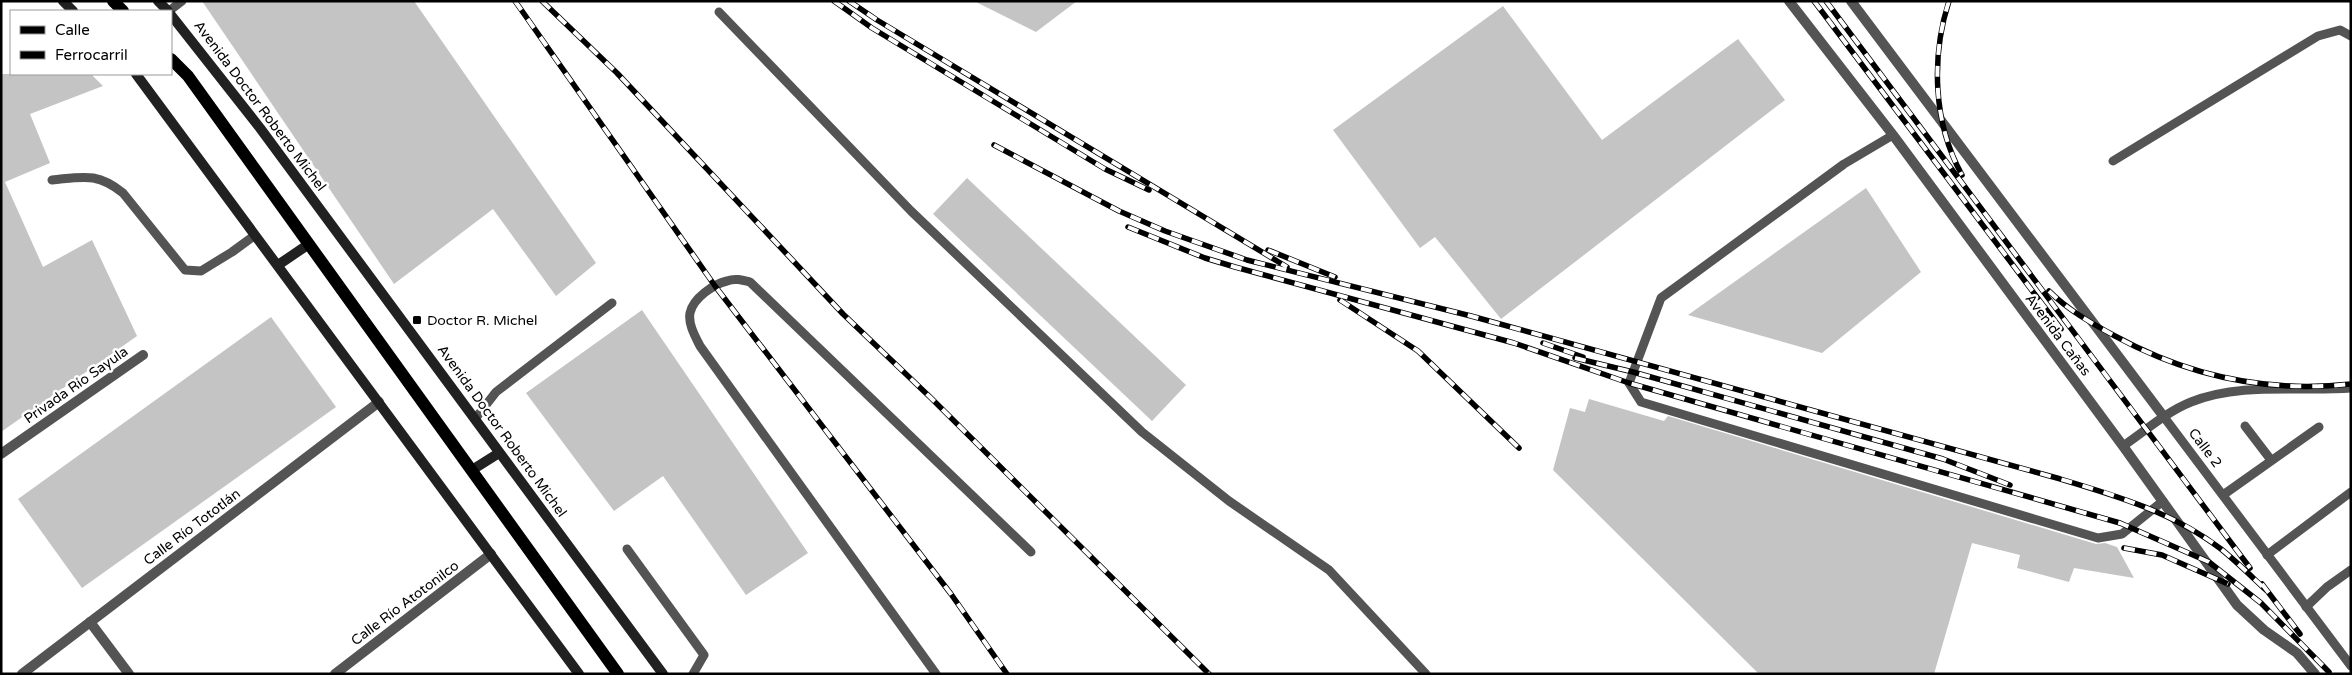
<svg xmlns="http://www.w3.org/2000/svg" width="2352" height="675" font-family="'Varela Round',sans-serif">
<rect width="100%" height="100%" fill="#fff"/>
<g fill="#c4c4c4">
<path d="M202,1h212l182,262 -40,33 -63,-87 -99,75z"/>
<path d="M974,1h103l-41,31z"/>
<path d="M1503,6l99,134 136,-101 47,61 -284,219 -66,-82 -15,11 -87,-118z"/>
<path d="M1,74h90l12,12 -73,28 20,49 -45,19 38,85 49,-27 45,96 -136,96z"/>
<path d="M967,178l219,207 -34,36 -219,-207z"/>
<path d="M1866,188l55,84 -99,81 -134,-38z"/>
<path d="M642,310l166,243 -62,42 -83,-119 -49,35 -88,-118z"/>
<path d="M271,317l65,90 -254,181 -64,-89z"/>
<path d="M1589,399l75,22 4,-5 428,128 9,-1 12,4 17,31 -60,-10 -5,14 -52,-14 3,-13 -48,-12 -38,131h-175l-206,-204 17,-62 15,4z"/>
</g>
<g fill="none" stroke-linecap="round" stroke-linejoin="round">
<g stroke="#545454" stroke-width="9">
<path d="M169,11l13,-10"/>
<path d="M719,12l192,199 231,221 87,69 100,69 97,104"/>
<path d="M1893,135l-49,29 -183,134 -32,85 12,19 457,136 24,-4 41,-33"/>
<path d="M2113,161l205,-125 22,-6 11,6"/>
<path d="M52,180c31,-3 45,-8 71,13l62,77 16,1 31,-19 22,-16"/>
<path d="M2164,417l187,249"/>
<path d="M475,419l21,-27 116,-89"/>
<path d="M2245,426l26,34"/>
<path d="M2123,446c22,-15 43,-34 68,-44 50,-20 107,-10 160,-14"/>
<path d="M2223,495l96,-68"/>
<path d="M627,549l77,106 -11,19"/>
<path d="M2267,555l84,-63"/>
<path d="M2306,607l21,-20 24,-17"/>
<path d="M936,674l-236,-328c-5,-10 -12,-22 -10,-33 3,-15 24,-29 37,-32 8,-3 15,-1 23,1l281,270"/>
</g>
<g stroke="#545454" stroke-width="10">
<path d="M1789,1l104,134 230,311 114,159 27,25 33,23 18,21"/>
<path d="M1851,1l313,416"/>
<path d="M1,454l142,-99"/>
<path d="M90,622l39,52"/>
<path d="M22,674l357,-272"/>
<path d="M335,674l156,-120"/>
</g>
<g stroke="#212121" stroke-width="10">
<path d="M63,1l10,10"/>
<path d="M158,1l10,10"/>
<path d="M171,15l89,113 403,546"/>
<path d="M136,74l443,600"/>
<path d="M278,265l31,-21"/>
<path d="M472,470l27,-17"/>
</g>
<g stroke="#000" stroke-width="12">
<path d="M113,1l10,10"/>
<path d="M171,59l17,17 430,598"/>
</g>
<defs>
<g id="rail">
<path d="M515,1l200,285 236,308 56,80"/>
<path d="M542,1l75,72 226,241 88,84 278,276"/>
<path d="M834,1l38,27 233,141 44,21"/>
<path d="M849,1l28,19 410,247"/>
<path d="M1814,1l247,328"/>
<path d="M1826,1l424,567"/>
<path d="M1949,1c-18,56 -16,122 13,174"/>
<path d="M994,145l125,66 46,20 82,29 224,56 586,162c57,17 116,34 164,71 16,13 30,27 45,41"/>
<path d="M1128,227l77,31 30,9 279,76 115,40 491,140 89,39 52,41 68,69"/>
<path d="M1268,250l67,27"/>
<path d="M2049,291c19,19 42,32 66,45 73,40 153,57 236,48"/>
<path d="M1340,300l78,51 101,97"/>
<path d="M1543,343l40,14"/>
<path d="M1575,358l58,14 310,87 67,26"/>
<path d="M2124,548l38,7 66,29"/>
<path d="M2262,584l38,50"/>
</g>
</defs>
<use href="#rail" stroke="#000" stroke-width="5.5"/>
<use href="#rail" stroke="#fff" stroke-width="4" stroke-dasharray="11" stroke-linecap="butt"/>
</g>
<rect fill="#000" stroke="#fff" stroke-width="2" x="412" y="315" width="10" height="10" rx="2.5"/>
<g text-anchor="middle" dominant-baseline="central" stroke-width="5" stroke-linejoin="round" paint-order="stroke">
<g font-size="14" fill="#000" stroke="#fff">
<text transform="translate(260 106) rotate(53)">Avenida Doctor Roberto Michel</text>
<text transform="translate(2058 335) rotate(53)">Avenida Cañas</text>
<text transform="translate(76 385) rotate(-35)">Privada Río Sayula</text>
<text transform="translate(502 431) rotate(54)">Avenida Doctor Roberto Michel</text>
<text transform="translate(2205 448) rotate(53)">Calle 2</text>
<text transform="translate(192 527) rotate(-37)">Calle Río Tototlán</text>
<text transform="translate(405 603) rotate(-37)">Calle Río Atotonilco</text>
</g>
<g font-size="14" fill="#000" stroke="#fff" text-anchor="start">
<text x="427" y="320">Doctor R. Michel</text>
</g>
</g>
<rect width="2352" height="675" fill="none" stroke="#000000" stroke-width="5"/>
<rect x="10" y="10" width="162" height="65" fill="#ffffff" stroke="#999999"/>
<rect x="20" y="26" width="25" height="8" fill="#000000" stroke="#999999"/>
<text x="55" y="35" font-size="15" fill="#000000">Calle</text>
<rect x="20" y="51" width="25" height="8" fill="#000000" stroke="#999999"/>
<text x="55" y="60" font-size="15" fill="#000000">Ferrocarril</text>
</svg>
